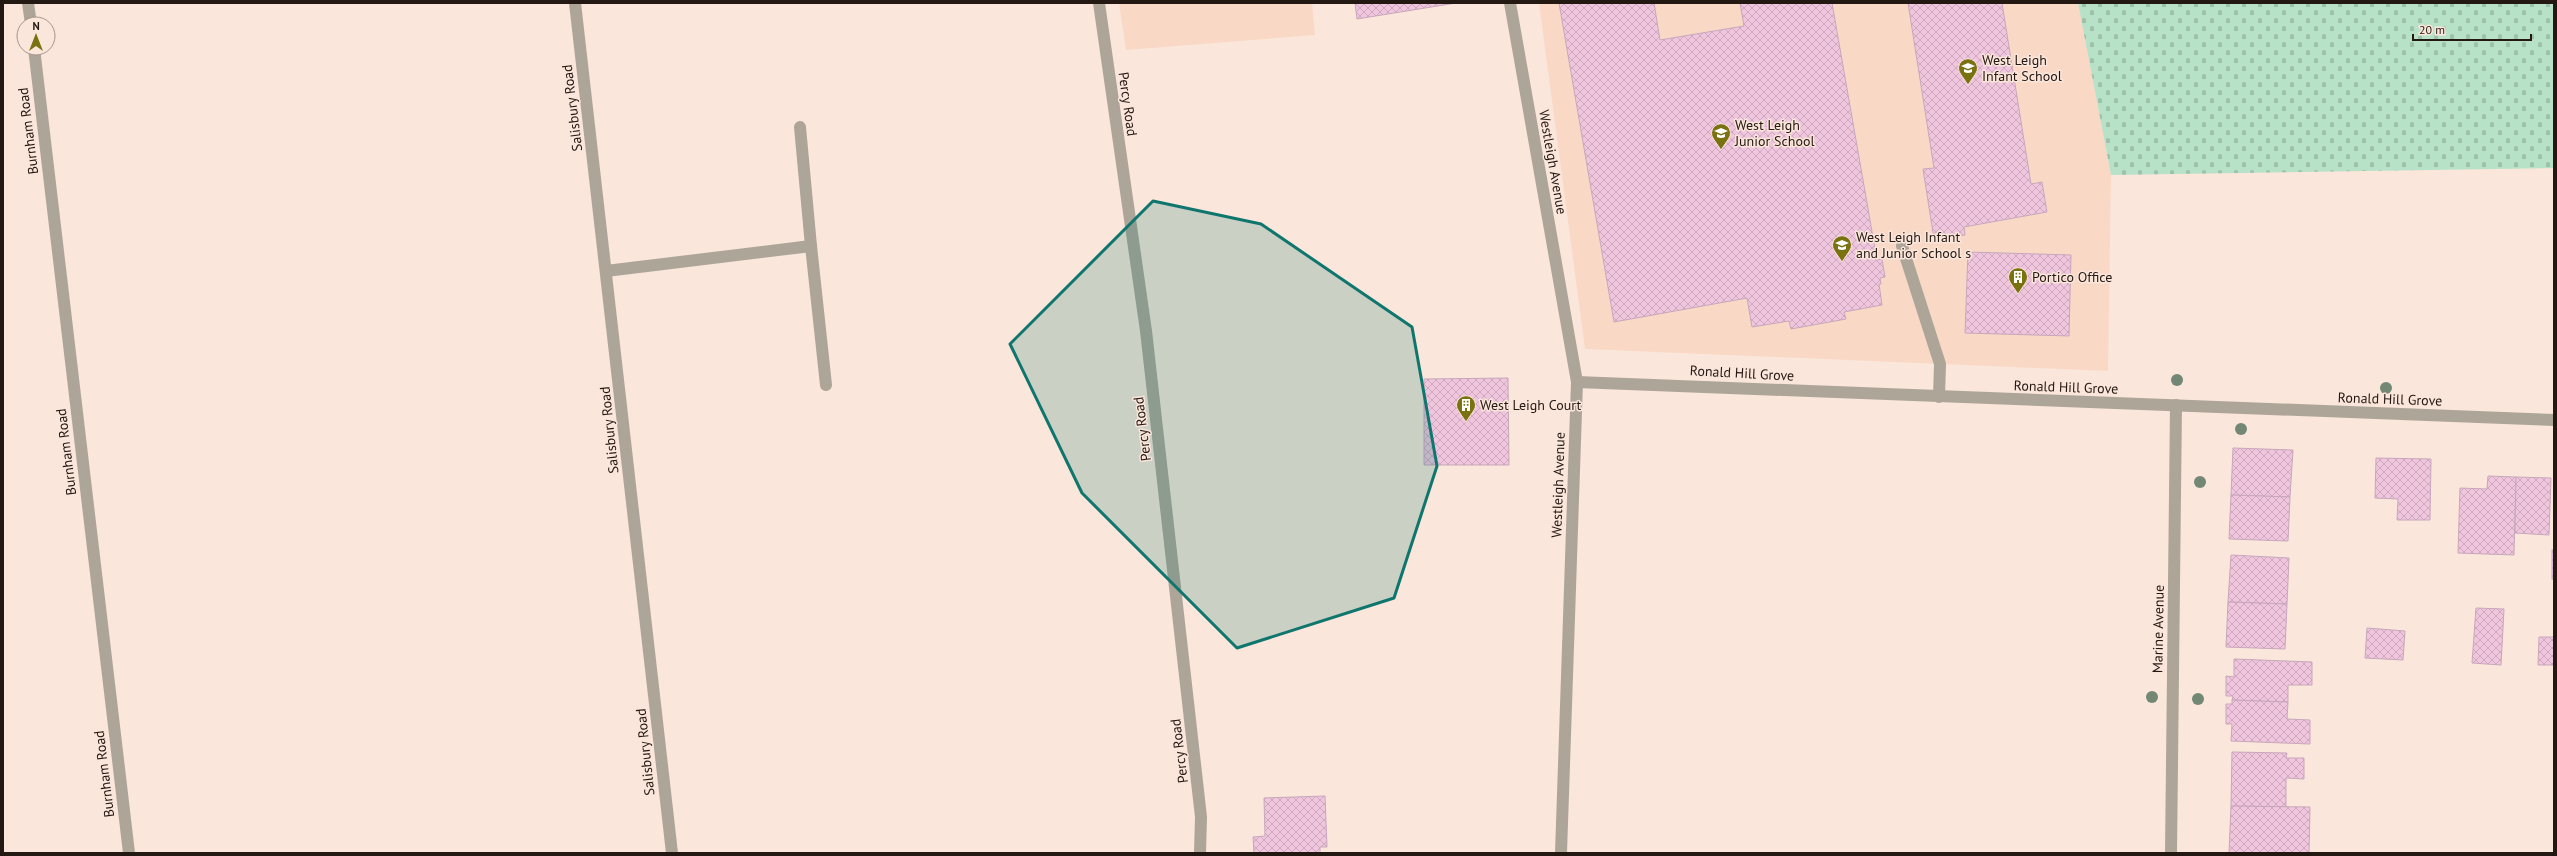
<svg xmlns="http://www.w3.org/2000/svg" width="2557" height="856" font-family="'PT Sans',sans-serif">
<defs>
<pattern id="cemetery-stones" width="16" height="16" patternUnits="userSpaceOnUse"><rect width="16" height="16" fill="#b7e2c7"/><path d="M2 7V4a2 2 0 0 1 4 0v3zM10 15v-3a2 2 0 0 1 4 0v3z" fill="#9dc1aa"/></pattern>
<pattern id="building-cross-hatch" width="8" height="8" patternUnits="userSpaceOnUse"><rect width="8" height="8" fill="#f0c6df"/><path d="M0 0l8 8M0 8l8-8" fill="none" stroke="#cea9be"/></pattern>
</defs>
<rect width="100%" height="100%" fill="#fbe6db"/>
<g fill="#f9d9c6">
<path d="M1119,3h193l3,32 -189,15z"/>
<path d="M1539,3h539l33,172 -3,196 -523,-22z"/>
</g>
<path fill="url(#cemetery-stones)" d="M2078,3h476v165l-443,7z"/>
<g fill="url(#building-cross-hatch)" stroke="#c7a7bb">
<path d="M1355,3h101l-99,16z"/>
<path d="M1559,3h95l6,37 84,-14 -4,-23h92l45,257 5,-1 3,18 -5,1 1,6h-2l3,21 -38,7 2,7 -55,10 -2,-8 -37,6 -5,-29 -133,24z"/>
<path d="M1908,3h94l29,181 11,-2 5,30 -83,15 1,8 -31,4 -11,-70 11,-1z"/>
<path d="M1968,252l103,3 -2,81 -104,-3z"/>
<path d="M1508,378l1,87h-85v-86z"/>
<path d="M2233,448l60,2 -3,47 -59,-2z"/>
<path d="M2376,458l55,1 -1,61h-33l1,-21 -23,-1z"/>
<path d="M2488,476l28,1 -2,78 -56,-2 2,-65 27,1z"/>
<path d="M2516,477l35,1 -2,57 -34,-2z"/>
<path d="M2231,495l59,2 -2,44 -59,-2z"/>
<rect x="2552" y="550" width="2" height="29"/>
<path d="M2231,555l58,3 -2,46 -59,-2z"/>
<path d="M2228,602l59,2 -2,45 -59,-2z"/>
<path d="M2476,608l28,1 -3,56 -29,-2z"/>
<path d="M2367,628l38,3 -2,29 -38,-2z"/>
<path d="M2539,637h15v28h-16z"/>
<path d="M2234,659l78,3v23h-24v17l-56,-2 1,-4h-7v-20l8,1z"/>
<path d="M2232,700l56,2 -1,17 23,1v24l-79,-3 1,-17h-6v-20h6z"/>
<path d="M2232,752l55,1 -1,5h18v21l-18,-1v29l-55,-1z"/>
<path d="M1325,796l2,51h-7v6h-66l-1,-16 12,-1 -1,-38z"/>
<path d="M2231,806l79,1 -1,46h-80z"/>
</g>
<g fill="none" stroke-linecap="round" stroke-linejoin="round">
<g stroke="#ada598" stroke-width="12">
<path d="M811,246l15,139"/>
<path d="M1902,246l38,118 -1,33"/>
<path d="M606,271l205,-25 -11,-119"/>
</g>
<g stroke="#ada598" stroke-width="12">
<path d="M28,3l3,21"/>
<path d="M575,3l97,850"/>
<path d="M1099,3l47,328 55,486 -1,36"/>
<path d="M1510,3l67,379 -16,471"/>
<path d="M34,48l95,805"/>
<path d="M1577,382l977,38"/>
<path d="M2171,853l5,-448"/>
</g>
</g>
<g fill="#738775">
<circle cx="2177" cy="380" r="6"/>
<circle cx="2386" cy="388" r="6"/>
<circle cx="2241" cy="429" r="6"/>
<circle cx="2200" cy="482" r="6"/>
<circle cx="2152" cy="697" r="6"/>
<circle cx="2198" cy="699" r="6"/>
</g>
<path fill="#0f766e" fill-opacity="0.2" stroke="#0f766e" stroke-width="3" stroke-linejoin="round" d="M1153,201l108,23 151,103 25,139 -43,132 -157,50 -155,-155 -72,-149z"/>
<defs>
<symbol id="school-pin" viewBox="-11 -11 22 30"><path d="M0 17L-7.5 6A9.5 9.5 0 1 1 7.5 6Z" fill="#7a7111" stroke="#fbe6db"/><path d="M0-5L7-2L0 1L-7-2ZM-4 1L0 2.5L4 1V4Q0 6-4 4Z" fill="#fff"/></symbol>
<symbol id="building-pin" viewBox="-11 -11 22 30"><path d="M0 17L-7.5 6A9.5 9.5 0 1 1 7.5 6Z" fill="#7a7111" stroke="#fbe6db"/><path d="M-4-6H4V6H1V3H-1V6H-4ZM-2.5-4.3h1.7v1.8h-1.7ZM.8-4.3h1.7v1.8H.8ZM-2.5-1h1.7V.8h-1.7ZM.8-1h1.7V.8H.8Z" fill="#fff"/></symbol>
</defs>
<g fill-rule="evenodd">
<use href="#school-pin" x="1957" y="57" width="22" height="30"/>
<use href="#school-pin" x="1710" y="122" width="22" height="30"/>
<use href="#school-pin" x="1831" y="234" width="22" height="30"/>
<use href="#building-pin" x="2007" y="266" width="22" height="30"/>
<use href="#building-pin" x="1455" y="394" width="22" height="30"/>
</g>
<g text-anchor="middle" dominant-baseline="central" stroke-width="3" stroke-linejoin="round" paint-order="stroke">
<g font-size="14" fill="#241812" stroke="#fbe6db" text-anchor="start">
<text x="1982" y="60">West Leigh<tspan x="1982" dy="16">Infant School</tspan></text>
<text x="1735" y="125">West Leigh<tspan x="1735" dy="16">Junior School</tspan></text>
<text x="1856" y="237">West Leigh Infant<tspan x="1856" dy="16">and Junior School s</tspan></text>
<text x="2032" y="277">Portico Office</text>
<text x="1480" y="405">West Leigh Court</text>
</g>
<g font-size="14" fill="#241812" stroke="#fbe6db">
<text transform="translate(1128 104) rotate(82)">Percy Road</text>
<text transform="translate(572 108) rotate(-97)">Salisbury Road</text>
<text transform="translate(28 131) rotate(-97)">Burnham Road</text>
<text transform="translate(1553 162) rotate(80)">Westleigh Avenue</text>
<text transform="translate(1742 373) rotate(3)">Ronald Hill Grove</text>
<text transform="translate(2066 387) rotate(2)">Ronald Hill Grove</text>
<text transform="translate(2390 399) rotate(2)">Ronald Hill Grove</text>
<text transform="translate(1142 429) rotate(-97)">Percy Road</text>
<text transform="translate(609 430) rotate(-96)">Salisbury Road</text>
<text transform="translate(66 452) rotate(-97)">Burnham Road</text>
<text transform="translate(1558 485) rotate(-88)">Westleigh Avenue</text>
<text transform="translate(2158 629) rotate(-89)">Marine Avenue</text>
<text transform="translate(1179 751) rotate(-97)">Percy Road</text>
<text transform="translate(645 752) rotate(-96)">Salisbury Road</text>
<text transform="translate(104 774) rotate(-97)">Burnham Road</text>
</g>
</g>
<rect width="2557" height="856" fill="none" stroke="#241812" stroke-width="8"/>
<g transform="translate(36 36)"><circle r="19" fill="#fbe6db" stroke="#a5948b"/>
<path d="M0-3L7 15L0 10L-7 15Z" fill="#7a7111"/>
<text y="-6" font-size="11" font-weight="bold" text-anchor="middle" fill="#241812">N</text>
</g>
<path d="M2413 34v6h118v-6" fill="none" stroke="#241812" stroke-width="2"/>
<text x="2419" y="34" font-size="12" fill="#241812" stroke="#fbe6db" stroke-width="3" paint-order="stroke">20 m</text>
</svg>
